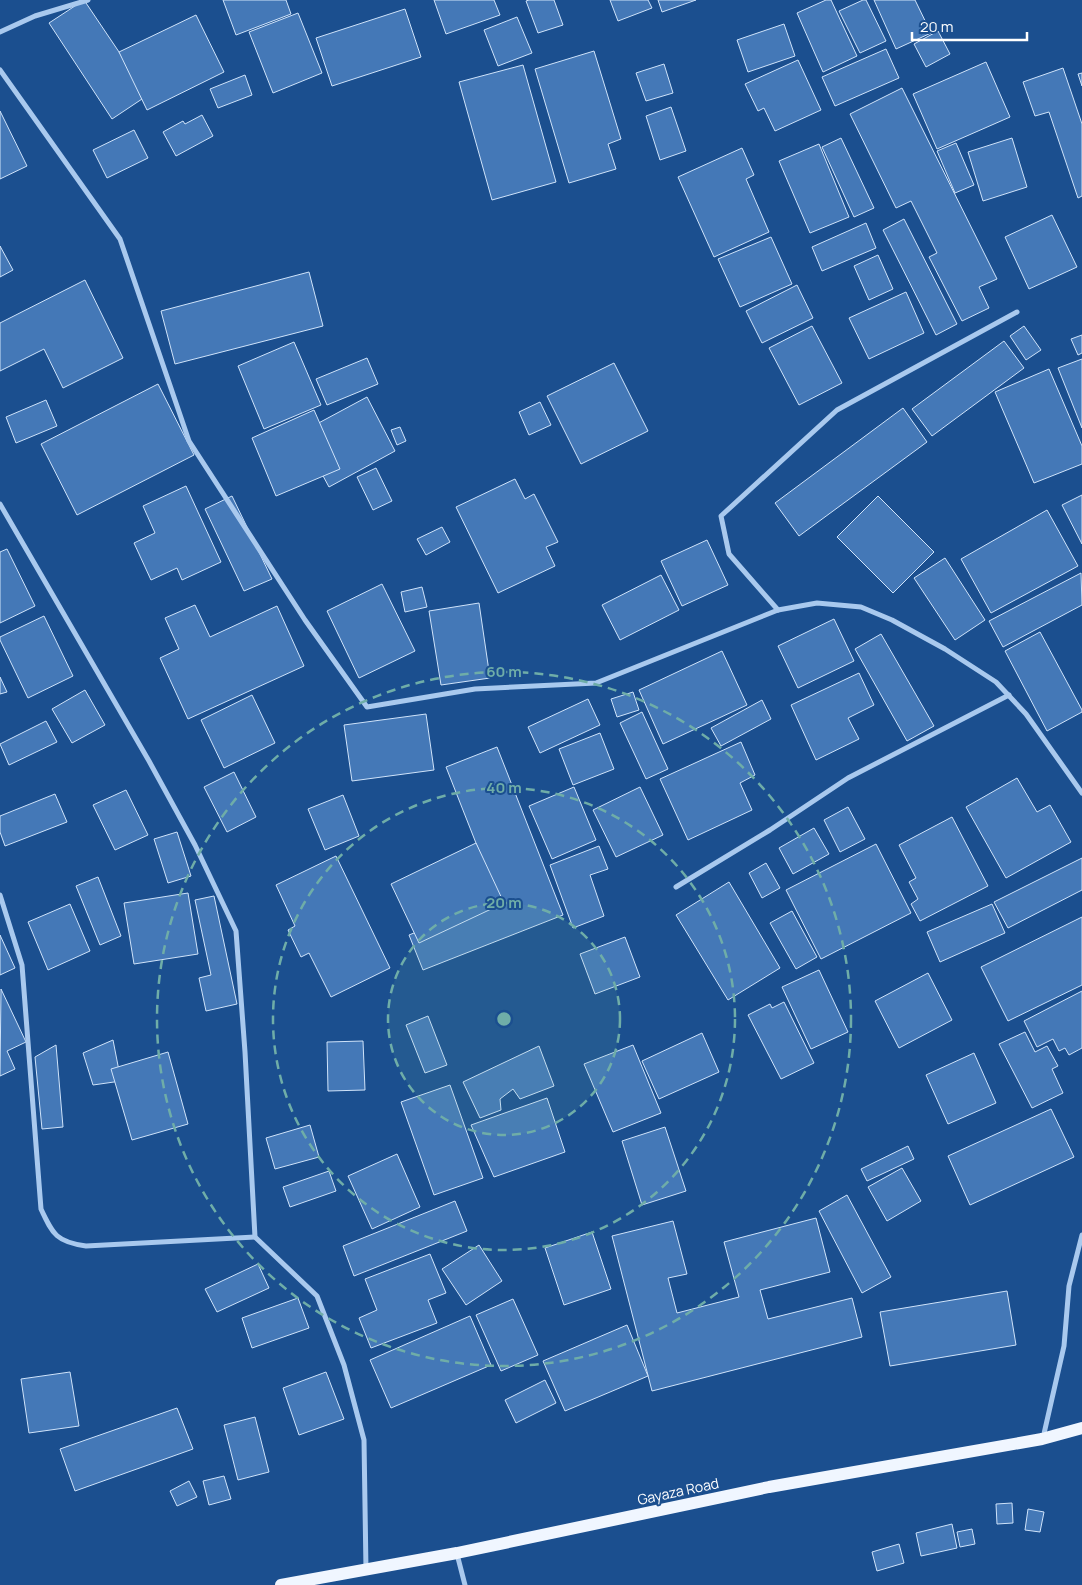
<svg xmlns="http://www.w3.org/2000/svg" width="1082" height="1585" font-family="Manrope,sans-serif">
<rect width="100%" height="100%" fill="#1b4f8f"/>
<g fill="#4478b7" stroke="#cfe3fa">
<path d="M84,0l64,95 -36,24 -63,-96z"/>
<path d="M223,0h63l5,14 -55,21z"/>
<path d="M434,0h60l6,15 -54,19z"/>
<path d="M529,0h25l9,25 -25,8 -12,-32z"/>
<path d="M610,0h38l4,8 -34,13z"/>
<path d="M658,0h38l-34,12z"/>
<path d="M826,0h5l26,56 -34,16 -26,-59z"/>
<path d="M863,0h3l20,41 -26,12 -21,-42z"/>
<path d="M874,0h41l16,33 -35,16z"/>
<path d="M405,9l16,48 -89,29 -16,-48z"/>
<path d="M298,13l24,60 -49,20 -24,-61z"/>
<path d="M196,15l28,57 -77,38 -28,-58z"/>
<path d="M517,17l15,36 -34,13 -14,-36z"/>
<path d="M784,24l11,32 -47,16 -11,-32z"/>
<path d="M938,31l12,23 -24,13 -12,-23z"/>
<path d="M886,49l13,29 -64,28 -13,-29z"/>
<path d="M594,51l27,88 -13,5 8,25 -47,14 -34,-114z"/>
<path d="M798,60l23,50 -46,21 -11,-23 -6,3 -13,-27z"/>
<path d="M986,62l24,55 -73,32 -24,-55z"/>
<path d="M664,64l9,29 -27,8 -10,-28z"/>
<path d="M523,65l33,117 -64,18 -33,-118z"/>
<path d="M1063,68l19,56v72l-4,2 -29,-86 -14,4 -12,-34z"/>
<path d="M1082,73v13l-4,-12z"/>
<path d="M245,75l7,20 -34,13 -8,-19z"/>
<path d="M902,88l95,191 -18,8 10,21 -27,13 -33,-64 8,-4 -26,-52 -15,7 -46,-94z"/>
<path d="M671,107l15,44 -26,9 -14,-44z"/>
<path d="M0,111l27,55 -27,13z"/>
<path d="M202,115l11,21 -37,20 -13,-24 20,-11 2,3z"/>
<path d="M134,130l14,28 -41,20 -14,-28z"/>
<path d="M841,138l33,70 -20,9 -32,-70z"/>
<path d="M1012,138l15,49 -44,14 -15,-49z"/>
<path d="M956,143l18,42 -19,8 -18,-42z"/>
<path d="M819,144l30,73 -39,16 -31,-72z"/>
<path d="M742,148l12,27 -8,4 23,53 -55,25 -36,-80z"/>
<path d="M1052,215l25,52 -48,22 -24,-52z"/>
<path d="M904,219l53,105 -21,11 -53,-105z"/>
<path d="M866,223l10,25 -54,23 -10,-24z"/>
<path d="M771,237l21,47 -52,23 -22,-48z"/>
<path d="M0,246l13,24 -13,7z"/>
<path d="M878,255l15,34 -24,11 -15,-34z"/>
<path d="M309,272l14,54 -148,38 -14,-53z"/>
<path d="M85,280l38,78 -60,30 -19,-39 -44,22v-48z"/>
<path d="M797,285l16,33 -51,25 -16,-32z"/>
<path d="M906,292l18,41 -55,26 -20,-41z"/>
<path d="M812,326l30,57 -43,22 -30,-57z"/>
<path d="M1024,326l17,24 -15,10 -16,-24z"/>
<path d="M1082,335v18l-4,2 -7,-16z"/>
<path d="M1004,341l20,27 -92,68 -20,-27z"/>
<path d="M294,342l27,63 -57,24 -26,-63z"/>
<path d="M367,358l11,26 -51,21 -11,-26z"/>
<path d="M1082,359v69l-24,-60z"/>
<path d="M614,363l34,68 -67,33 -34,-68z"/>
<path d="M1049,369l33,77v18l-48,19 -39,-91z"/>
<path d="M158,384l36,71 -117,60 -36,-71z"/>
<path d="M367,397l28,54 -66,36 -29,-54z"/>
<path d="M46,400l11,26 -41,17 -10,-26z"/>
<path d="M540,402l11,23 -22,10 -10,-23z"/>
<path d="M903,408l24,34 -128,94 -24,-33z"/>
<path d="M314,410l26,59 -64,27 -24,-58z"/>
<path d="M400,427l6,14 -9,4 -6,-15z"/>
<path d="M376,468l16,33 -19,9 -16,-33z"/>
<path d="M515,479l10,20 9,-5 24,48 -12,5 9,19 -57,27 -42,-86z"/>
<path d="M186,486l35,76 -39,18 -5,-12 -26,12 -17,-37 21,-10 -12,-27z"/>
<path d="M1082,495v49l-20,-39z"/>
<path d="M232,496l40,83 -28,12 -39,-82z"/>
<path d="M878,496l56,56 -41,41 -56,-56z"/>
<path d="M1047,510l31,56 -87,47 -30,-54z"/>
<path d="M442,527l8,15 -24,13 -9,-16z"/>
<path d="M707,540l21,45 -46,21 -21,-45z"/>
<path d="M7,549l28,57 -35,17v-71z"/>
<path d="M945,558l40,62 -30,20 -41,-62z"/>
<path d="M1081,573l1,32 -79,42 -14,-26z"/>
<path d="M661,575l18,35 -59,30 -18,-35z"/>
<path d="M382,584l33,67 -56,27 -32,-67z"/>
<path d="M422,587l5,20 -22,5 -4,-20z"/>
<path d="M479,603l11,75 -49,7 -12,-74z"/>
<path d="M195,605l15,32 67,-31 27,60 -116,53 -28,-61 19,-9 -14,-31z"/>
<path d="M44,616l29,60 -45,22 -28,-58v-3z"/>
<path d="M834,619l20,42 -56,27 -20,-42z"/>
<path d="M1040,632l42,78v2l-35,19 -42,-80z"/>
<path d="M881,634l53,92 -27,15 -52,-92z"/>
<path d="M722,651l25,54 -84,39 -24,-54z"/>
<path d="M859,673l15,32 -26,13 11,21 -43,21 -25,-55z"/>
<path d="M0,677l7,15 -7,2z"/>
<path d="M85,690l20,35 -33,18 -20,-34z"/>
<path d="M633,692l6,18 -22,7 -6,-18z"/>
<path d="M252,695l23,48 -51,25 -23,-48z"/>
<path d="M588,699l12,26 -60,28 -12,-26z"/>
<path d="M762,700l9,19 -50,27 -10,-18z"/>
<path d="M642,712l26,57 -22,10 -26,-56z"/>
<path d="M426,714l8,56 -82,11 -8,-56z"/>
<path d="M46,721l11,21 -48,23 -9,-21z"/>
<path d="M600,733l14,36 -41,16 -14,-36z"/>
<path d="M741,742l14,33 -15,8 12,27 -64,30 -28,-61z"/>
<path d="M497,747l66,168 -140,55 -14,-35 89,-36 -52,-132z"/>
<path d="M234,772l22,45 -29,15 -23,-45z"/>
<path d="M1017,778l20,34 13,-7 21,37 -65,36 -40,-71z"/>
<path d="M574,787l22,53 -44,19 -23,-53z"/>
<path d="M640,787l23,48 -47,22 -23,-47z"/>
<path d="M126,790l22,45 -33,15 -22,-45z"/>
<path d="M55,794l12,28 -62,24 -5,-14v-16z"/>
<path d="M343,795l16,41 -34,14 -17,-41z"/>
<path d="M848,807l17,32 -25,13 -16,-32z"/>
<path d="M952,817l36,69 -68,35 -9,-17 7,-5 -9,-17 7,-4 -17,-33z"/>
<path d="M814,828l15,26 -36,20 -14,-26z"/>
<path d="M177,832l14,44 -23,7 -14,-44z"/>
<path d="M476,843l28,60 -85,40 -28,-59z"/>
<path d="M876,844l35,69 -90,46 -35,-69z"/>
<path d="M599,846l9,23 -18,6 14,41 -31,12 -23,-63z"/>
<path d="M336,856l54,112 -59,29 -22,-44 -8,4 -13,-27 7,-4 -19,-41z"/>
<path d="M1082,858v32l-74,38 -14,-26z"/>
<path d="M766,863l14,25 -18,10 -13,-25z"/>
<path d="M98,877l23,59 -21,9 -24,-59z"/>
<path d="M729,882l51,86 -52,32 -52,-85z"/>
<path d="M188,893l10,61 -64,10 -10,-61z"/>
<path d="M214,896l23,108 -31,7 -7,-33 12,-3 -16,-75z"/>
<path d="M70,904l20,47 -42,19 -20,-48z"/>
<path d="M992,904l13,29 -65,29 -13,-30z"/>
<path d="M792,911l25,46 -21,12 -26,-46z"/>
<path d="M1082,917v68l-74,36 -27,-54z"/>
<path d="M0,935l15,33 -15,7z"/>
<path d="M625,937l15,40 -45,17 -15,-40z"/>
<path d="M819,970l29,62 -37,17 -29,-62z"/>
<path d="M928,973l24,47 -53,28 -24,-47z"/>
<path d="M1,989l25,53 -19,9 8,18 -15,7z"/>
<path d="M1082,991v57l-13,7 -4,-7 -6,3 -6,-12 -16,8 -13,-26z"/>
<path d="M784,1002l30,61 -33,16 -33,-64 22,-11 2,4z"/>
<path d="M428,1016l19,49 -22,8 -19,-48z"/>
<path d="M1025,1032l10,20 12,-6 11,20 -6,3 11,24 -31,15 -33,-64z"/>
<path d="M702,1033l17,39 -60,27 -17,-38z"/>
<path d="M113,1040l8,41 -28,4 -10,-32z"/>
<path d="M363,1041l2,49 -37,1 -1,-49z"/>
<path d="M56,1045l7,82 -21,2 -7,-72z"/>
<path d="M633,1045l28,68 -48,19 -29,-68z"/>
<path d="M539,1046l15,40 -34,13 -7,-10 -13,10 1,11 -21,8 -17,-36z"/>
<path d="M168,1052l20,72 -56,16 -21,-71z"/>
<path d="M974,1053l22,50 -48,21 -22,-49z"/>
<path d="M450,1085l33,93 -49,17 -33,-93z"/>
<path d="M547,1098l18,54 -71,25 -23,-52z"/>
<path d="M1051,1109l23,48 -104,48 -22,-49z"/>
<path d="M310,1125l9,32 -44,12 -9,-31z"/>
<path d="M665,1127l21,64 -44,14 -20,-64z"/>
<path d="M908,1146l6,13 -47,22 -6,-12z"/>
<path d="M397,1154l23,53 -48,22 -24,-53z"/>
<path d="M902,1168l19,33 -34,20 -19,-34z"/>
<path d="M329,1171l7,20 -46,16 -7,-20z"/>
<path d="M847,1195l44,82 -29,16 -43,-82z"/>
<path d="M455,1201l12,30 -113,45 -11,-30z"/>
<path d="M816,1218l14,54 -70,18 8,29 84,-21 10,39 -210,54 -40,-155 61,-15 14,53 -19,4 9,35 62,-16 -15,-55z"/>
<path d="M592,1232l19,57 -47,16 -19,-57z"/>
<path d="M479,1245l23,36 -36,24 -24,-36z"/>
<path d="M430,1254l16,39 -18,7 9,23 -66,25 -12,-30 18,-8 -12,-31z"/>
<path d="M258,1264l11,24 -52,24 -12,-23z"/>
<path d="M1007,1291l9,54 -126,21 -10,-54z"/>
<path d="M298,1298l11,30 -57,20 -10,-30z"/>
<path d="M513,1299l25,56 -37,16 -25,-56z"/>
<path d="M470,1316l21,49 -100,43 -21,-48z"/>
<path d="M627,1325l21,51 -83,35 -22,-50z"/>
<path d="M70,1372l9,54 -50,7 -8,-54z"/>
<path d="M326,1372l18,47 -45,16 -16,-47z"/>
<path d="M545,1380l11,23 -40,20 -11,-23z"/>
<path d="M177,1408l16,41 -118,42 -15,-42z"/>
<path d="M255,1417l14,55 -31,8 -14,-55z"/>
<path d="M224,1476l7,23 -22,6 -6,-24z"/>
<path d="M189,1481l8,16 -20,9 -7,-15z"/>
<path d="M1012,1503l1,20 -16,1 -1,-20z"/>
<path d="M1028,1509l16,3 -4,20 -15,-2z"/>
<path d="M952,1524l5,24 -36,8 -5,-23z"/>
<path d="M972,1529l3,15 -15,3 -3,-15z"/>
<path d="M899,1544l5,19 -27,8 -5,-19z"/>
</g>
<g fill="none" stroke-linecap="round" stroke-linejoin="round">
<g stroke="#a9c9ee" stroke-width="5">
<path d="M0,32l35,-16 53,-16"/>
<path d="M0,70l120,169 69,202 116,179 62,87 108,-18 121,-6 182,-73 39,-7 44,4 31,13 53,29 51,33 30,32 56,79"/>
<path d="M0,504l149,257 46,84 41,86 9,121 10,185 62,59 27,69 20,75 2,130"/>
<path d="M778,610l-49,-56 -8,-38 116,-106 180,-98"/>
<path d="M676,887l94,-57 78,-52 161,-83"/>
<path d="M0,895l22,70 19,244c12,26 16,33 45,37l169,-9"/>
<path d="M1043,1438l21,-92 5,-60 13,-51"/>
<path d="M457,1554l8,31"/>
</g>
<path stroke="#f0f6ff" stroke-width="12" d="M281,1585l176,-32 312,-66 273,-48 40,-11"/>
</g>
<circle cx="504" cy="1019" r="116" fill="#6fada8" fill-opacity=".12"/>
<g fill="none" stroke="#6fada8" stroke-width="2.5" stroke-dasharray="9 6">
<circle cx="504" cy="1019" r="116"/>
<circle cx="504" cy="1019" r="231"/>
<circle cx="504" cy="1019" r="347"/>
</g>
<g text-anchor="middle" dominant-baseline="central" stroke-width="4" stroke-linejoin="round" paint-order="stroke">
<g font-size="14" fill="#fff" stroke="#1b4f8f">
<text transform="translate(678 1491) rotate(-12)">Gayaza Road</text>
</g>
</g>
<circle cx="504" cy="1019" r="8" fill="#6fada8" stroke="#1b4f8f" stroke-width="2.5"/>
<g font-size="15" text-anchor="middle" font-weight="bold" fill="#6fada8" stroke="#1b4f8f" stroke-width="4" stroke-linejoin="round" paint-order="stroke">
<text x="504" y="677">60 m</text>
<text x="504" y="793">40 m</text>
<text x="504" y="908">20 m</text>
</g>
<path d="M912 32v8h115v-8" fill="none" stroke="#ffffff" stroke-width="2.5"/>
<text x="920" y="32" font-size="15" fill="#ffffff" stroke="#1b4f8f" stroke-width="4" paint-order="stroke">20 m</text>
</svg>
